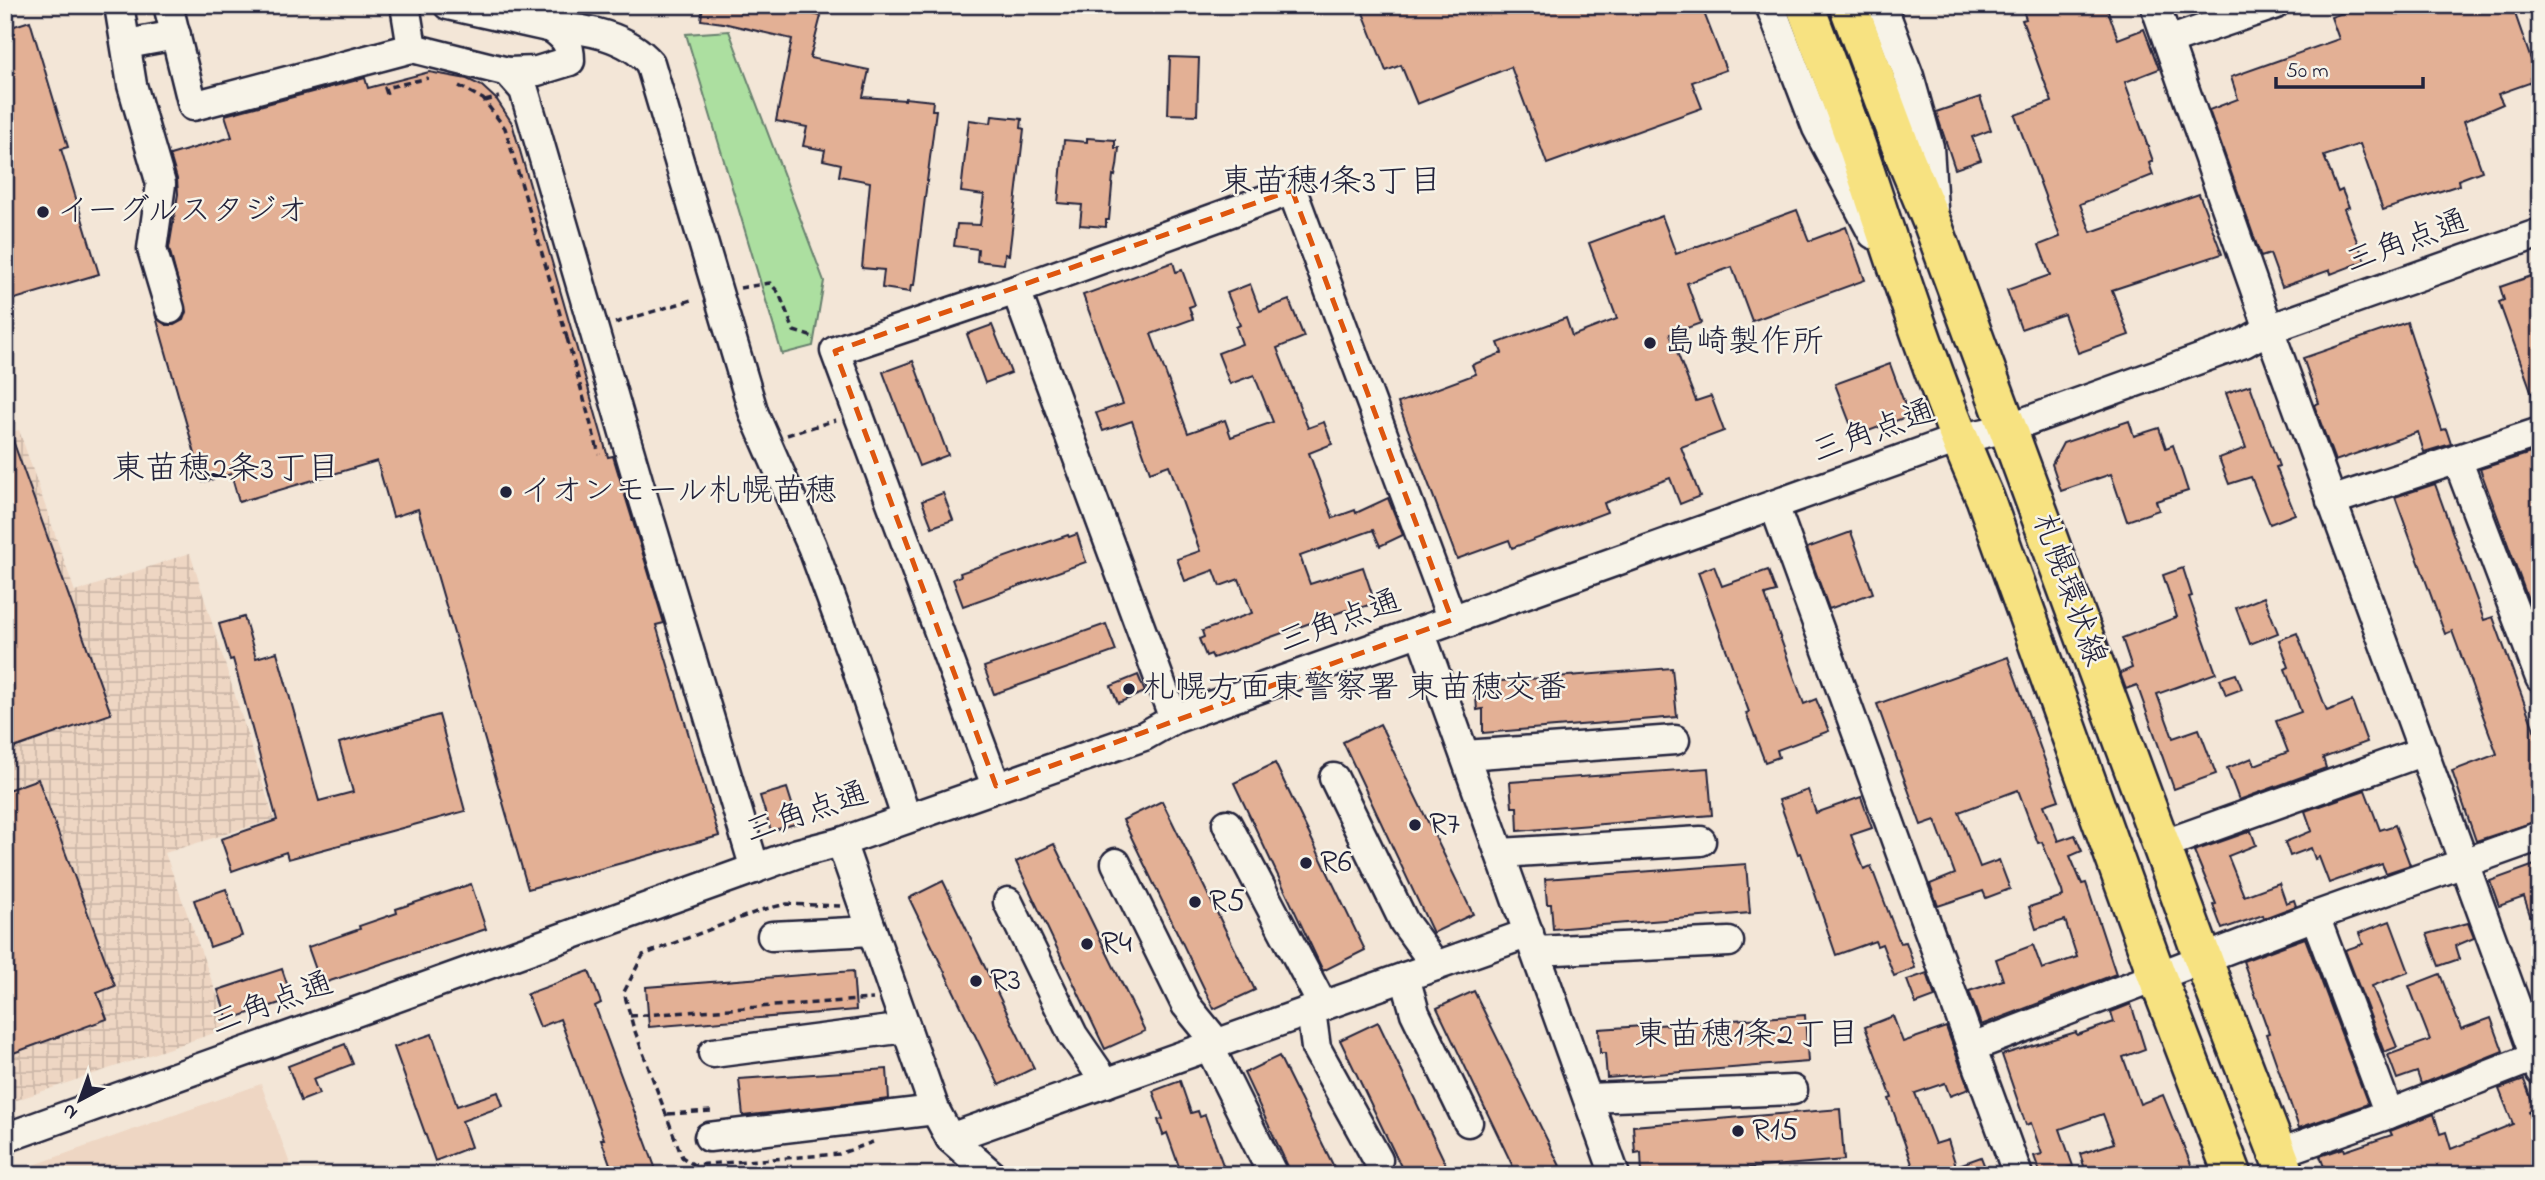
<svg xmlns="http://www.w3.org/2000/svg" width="2545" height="1180" font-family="'Indie Flower','Klee One',sans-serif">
<defs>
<pattern id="industrial-grid" width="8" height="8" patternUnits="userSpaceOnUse" patternTransform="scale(1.75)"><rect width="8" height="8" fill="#eed6c3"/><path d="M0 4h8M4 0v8" fill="none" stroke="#ccb7a8"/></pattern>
</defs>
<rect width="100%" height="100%" fill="#f3e6d7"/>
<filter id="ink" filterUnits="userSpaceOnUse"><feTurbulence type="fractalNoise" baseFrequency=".0143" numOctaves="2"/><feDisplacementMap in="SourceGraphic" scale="14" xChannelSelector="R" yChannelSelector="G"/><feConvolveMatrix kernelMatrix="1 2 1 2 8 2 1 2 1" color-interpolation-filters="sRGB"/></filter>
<g filter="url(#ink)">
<path fill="#eed6c3" d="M261,1084l33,91h-288z"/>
<path fill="url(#industrial-grid)" d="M19,430l56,162 115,-39 84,266 -109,34 64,175 -224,76v-670z"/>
<path fill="#acdfa0" stroke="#67806e" stroke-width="2" d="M729,31l95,250 -11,65 -31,8 -96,-320z"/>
<g fill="#e3b095" stroke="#22223b" stroke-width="2">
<path d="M703,5h74l44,11 -11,42 59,12 -6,27 42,3v-2l28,3 -1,9h4l-22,175h-3l-1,7 -28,-4 2,-18 -22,-2 8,-86 -31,-6 2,-12 -18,-4 2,-10 -22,-4 4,-19 -31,-6 16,-82 -69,-16 -22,-3z"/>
<path d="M1360,5h341l25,65 -34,12 10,26 -155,56 -36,-97 -94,37 -16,-39 -15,6z"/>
<path d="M2021,5h85l12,34 26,-10 15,40 -34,13 28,79 -4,2 4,12 -73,29 11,28 108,-38 23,60 -110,36 17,45 -51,18 -14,-39 -43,15 -14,-39 43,-15 -11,-30 21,-8 -45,-122 37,-13 -30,-82 4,-1z"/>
<path d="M2365,5h147l26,75 -40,14 5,10 -39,17 18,50 -24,9 1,5 -76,25 -23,-66 -36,12 14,36 4,-2 7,17 -5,2 21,52 -34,13 -1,-4 -48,17 -12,-33 -9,3 -52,-147 29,-11 -7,-22 108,-38 -8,-22z"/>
<path d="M30,21l38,126 -7,2 38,125 -94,28v-273z"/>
<path d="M1170,57l29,1 -2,57 -29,-1z"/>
<path d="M429,72l38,7 15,7 15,14 15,23 96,334 5,-1 51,167 -8,2 63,211 -191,53 -110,-380 -25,8 -16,-56 -138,41 -8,-28 -28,8 -47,-165 10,8h8l9,-5 3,-8 -17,-64 9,-54 -1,-15 -7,-24 62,-18 -7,-22 140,-37 3,10z"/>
<path d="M1980,97l11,33 -19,7 9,23 -26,9 -19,-57z"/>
<path d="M992,116l30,3 -1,9 3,1 -15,126 -4,-1 -1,10 -27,-3 1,-12 -24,-3 3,-22 23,1 4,-30 -23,-3 8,-72 22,3z"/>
<path d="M1087,138l28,2v8h4l-2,18 -2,10 -2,-1 -4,45h-3v7l-26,-2 2,-20 -24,-2 6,-63 23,2z"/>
<path d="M1797,210l12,31 37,-14 19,53 -113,41 -20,-54 -45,16 14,40 -31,11 26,67 15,-5 13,35 -43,16 19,49 -20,8 -10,-26 -66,25 3,9 -95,36 -3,-8 -52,19 -59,-156 78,-29 -4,-9 30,-12 -4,-10 68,-25 6,18 45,-17 -28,-76 73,-27 14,38z"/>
<path d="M1173,262l3,10 6,-2 13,35 -6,2 4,12 -42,15 37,99 37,-13 6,17 42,-15 -19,-47 -24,9 -12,-31 24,-9 -6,-17 4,-2 -13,-32 23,-9 10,27 29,-11 15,37 -27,11 31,80 16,-6 8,22 -23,9 24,65 22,-8 1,3 32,-15 15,37 -23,11 -7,-16 -73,26 10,28 53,-17 12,36 -28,9 -1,-2 -133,48 -2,-4 -5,2 -7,-17 5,-2 -2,-6 50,-18 -13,-34 -19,7 -6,-16 -29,11 -8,-22 23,-8 -31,-86 -19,7 -18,-51 -29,10 -7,-18 27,-9 -40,-109z"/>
<path d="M2540,273v136l-2,1 -39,-108 5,-2 -4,-13z"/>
<path d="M2407,322l35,108 4,-1 5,15 -27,8 -6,-20 -83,29 -21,-56 5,-2 -16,-45z"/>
<path d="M992,325l19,48 -26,10 -18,-49z"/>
<path d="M913,361l35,94 -29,11 -36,-94z"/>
<path d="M1890,364l19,52 -54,20 -20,-52z"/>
<path d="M2250,385l29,81 -3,1 19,47 -25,10 -19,-47 -22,7 -10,-26 27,-10 -20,-55z"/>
<path d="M2129,421l5,15 25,-8 7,20 7,-3 15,46 -32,10 3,9 -32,11 -16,-47 -50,17 -9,-27 11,-21z"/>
<path d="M5,424h2l104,290 -106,37z"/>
<path d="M2540,450v179h-1l-59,-160z"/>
<path d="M2435,484l49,136 9,-3 47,129v74l-64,21 -24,-70 45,-17 -45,-123 -7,3 -50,-137z"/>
<path d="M943,493l10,27 -21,7 -10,-26z"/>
<path d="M1851,532l22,61 -44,16 -22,-61z"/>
<path d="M1077,534l9,28 -123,44 -10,-27 8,-3 -1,-3 108,-38 1,2z"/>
<path d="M1714,566l8,20 46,-16 8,22 -11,3 39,109 12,-5 13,32 -52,19 2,7 -14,5 -19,-49 3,-1 -51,-140z"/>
<path d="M2183,568l9,28 -3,1 27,76 -59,21 16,44 26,-9 17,45 -42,15 -37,-104 -11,4 -6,-16 12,-5 -10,-30 55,-21 -14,-42z"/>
<path d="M2264,597l14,36 -28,11 -14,-36z"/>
<path d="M244,617l12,41 21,-6 42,149 34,-9 -14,-49 100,-28 26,96 -177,48 -2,-7 -54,19 -11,-32 56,-19 -44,-161 -3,1 -11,-36z"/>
<path d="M1106,624l10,27 -122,43 -10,-27z"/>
<path d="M2297,633l30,78 25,-10 15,41 -44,16 3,10 -87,32 -12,-32 25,-10 3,7 33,-13 -12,-31 25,-9 -16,-43 4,-2 -10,-27z"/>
<path d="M2008,657l51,143 -15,5 14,36 17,-6 7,16 -12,5 12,28 4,-1 30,91 -135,51 -12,-34 34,-11 -7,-21 37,-14 9,24 35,-12 -12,-37 -29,9 -7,-22 34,-11 -1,-5 -20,-49 -4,1 -20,-53 -59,22 21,55 19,-7 11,29 -24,9 -3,-7 -45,15 -8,-22 25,-10 -20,-54 -14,5 -44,-121z"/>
<path d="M1672,668l5,49 -194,16v-24l-6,1 -2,-27z"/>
<path d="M2236,674l6,15 -16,6 -6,-16z"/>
<path d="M1138,675l7,17 -27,11 -7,-17z"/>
<path d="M1380,724l93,190 -40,19 -90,-191z"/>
<path d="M1275,763l90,187 -42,21 -89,-188z"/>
<path d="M1708,768l4,47 -194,16 -1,-24h-5l-2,-25z"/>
<path d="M38,779l77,207 -18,7 10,26 -102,37v-265z"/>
<path d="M787,788l11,35 -27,8 -11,-35z"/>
<path d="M1808,790l8,23 45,-16 11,31 -21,7 13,34 7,-3 29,77 6,-1 9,26 -21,8 -12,-32 -5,2 -2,-5 -39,14 -35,-102 -3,1 -19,-54z"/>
<path d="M2365,790l15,40 15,-5 15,40 -24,8 -4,-9 -53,19 -10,-26 -4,2 -4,-11 -21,8 -5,-14 27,-11 -7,-20z"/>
<path d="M1162,801l93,189 -41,19 -91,-189z"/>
<path d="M2251,831l5,14 -28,11 16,40 35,-13 7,20 8,-3 2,6 -32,12 -1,-3 -41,14 -9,-24 3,-1 -22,-53z"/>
<path d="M1054,844l91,187 -40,18 -89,-187z"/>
<path d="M2540,863v73h-3l-13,-39 -25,9 -9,-25z"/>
<path d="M1746,864l4,49 -197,16 -2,-25h-4l-2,-25z"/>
<path d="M943,881l91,187 -35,17 -90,-187z"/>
<path d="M471,884l15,45 -165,55 -13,-37 52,-18 -1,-3 38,-13 -1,-4z"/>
<path d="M226,889l16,47 -32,11 -16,-47z"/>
<path d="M2390,921l19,51 -37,14 25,61 -13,5 -39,-102 18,-6 -4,-11z"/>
<path d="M2468,923l6,15 -19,8 4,13 -20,7 -12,-32z"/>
<path d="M2305,938l63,166 -69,24 -33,-94 3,-1 -26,-72z"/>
<path d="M282,969l10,30 -64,21 -10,-30z"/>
<path d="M589,971l12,32 -6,3 63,169h-44l-13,-36h3l-44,-120 -20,8 -13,-33z"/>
<path d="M853,971l3,39 -207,17 -3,-40z"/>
<path d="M1927,973l8,24 -19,7 -9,-24z"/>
<path d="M2440,974l21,55 30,-11 12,33 -82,33 -4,-12 -20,7 -9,-24 42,-15 -21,-54z"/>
<path d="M1474,991l86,175 -18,9h-25l-80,-167z"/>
<path d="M2131,1004l14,45 -22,8 17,47 23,-9 29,72 -22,8h-83l-7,-21 34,-11 -11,-29 -43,15 13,37 -32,9 -7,-19 8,-2 -11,-31 -5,2 -24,-70 74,-23 1,3 37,-13 -3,-10z"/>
<path d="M1805,1015l3,47 -201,16 -2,-25h-5l-1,-24z"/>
<path d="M1893,1016l10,26 43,-15 23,62 -19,7 -5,-13 -30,10 20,51 13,-4 8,26 25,-9 7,18h-72l-27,-76 3,-1 -27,-71z"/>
<path d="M1378,1022l73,153h-46l-50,-104 -15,-31z"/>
<path d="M432,1034l25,72 41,-14 5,14 -41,15 9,26 -36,14 -41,-114z"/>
<path d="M345,1044l8,20 -40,15 6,15 -18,7 -13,-35z"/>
<path d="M1279,1056l59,119h-46l-48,-102z"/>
<path d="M887,1069l2,30 -146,17 -4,-37z"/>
<path d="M2524,1080l11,29 -6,3 11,28v35h-213l-7,-19 24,-8 1,3 47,-16 -2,-4 44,-17 6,20 6,-2 5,17 62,-25 -14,-35z"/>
<path d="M1180,1081l11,32 7,-2 2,6 5,-2 19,53 -18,7h-24l-15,-42 -4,2 -5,-15 5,-1 -10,-28z"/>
<path d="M1840,1109l4,51 -177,15h-25l-1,-23 -6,1 -2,-27z"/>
</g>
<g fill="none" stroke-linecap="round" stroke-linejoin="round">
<defs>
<g id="minor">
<path d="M119,5l13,80 29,99 -9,65 18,60"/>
<path d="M168,5l25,101 219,-58 96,24 16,18 115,394 116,385"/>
<path d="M405,5l7,43"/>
<path d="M448,5l104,23c33,-1 76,9 98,35l104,351 58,132 42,114 52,157"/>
<path d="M1770,5l47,123 56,106"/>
<path d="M1882,5l27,71 20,71 4,61"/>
<path d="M2155,5l114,324 271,742"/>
<path d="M2168,41l106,-36"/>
<path d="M127,44l49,-9"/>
<path d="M508,72l29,-1 33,-10c0,-17 -4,-23 -18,-33"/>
<path d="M1016,290l158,429"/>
<path d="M2457,459l83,219"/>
<path d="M2331,501l209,-69"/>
<path d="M1774,505l244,670"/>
<path d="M1420,631l195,544"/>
<path d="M1465,755l210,-15"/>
<path d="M1334,778l70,144 32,44"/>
<path d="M996,786l-161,-435 181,-61 276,-100 160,430"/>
<path d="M1227,824l96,182"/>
<path d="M841,842l94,268 15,28 42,37"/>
<path d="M2162,845l262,-94"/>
<path d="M1500,853l201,-12"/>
<path d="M1116,863l70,142 31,38"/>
<path d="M1008,902l65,133 33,48"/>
<path d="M2315,916l74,198"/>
<path d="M772,936l100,-5"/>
<path d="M1535,951l194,-9"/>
<path d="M1405,977l10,36 53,109"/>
<path d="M1311,1010l5,38 62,112"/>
<path d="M1209,1046l64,129"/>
<path d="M1972,1047l343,-131 225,-80"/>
<path d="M713,1053l193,-25"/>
<path d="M1588,1098l205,-8"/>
<path d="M709,1137l226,-27"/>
<path d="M5,1138l793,-285 43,-11 303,-106 30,-17 784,-280 50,-11 236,-85 25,-14 271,-96"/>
<path d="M950,1138l579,-205"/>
<path d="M2279,1153l110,-39 146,-57"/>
</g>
<g id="major">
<path d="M1805,5c19,52 40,104 57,156 38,114 74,228 123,337l172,478 76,199"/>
<path d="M1848,5l56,150 29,70 279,758 74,192"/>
</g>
</defs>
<use href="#minor" stroke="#22223b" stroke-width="33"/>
<use href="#major" stroke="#22223b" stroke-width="42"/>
<g stroke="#22223b" stroke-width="3.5" stroke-dasharray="7 5" stroke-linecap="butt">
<path d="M459,86l24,13 22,29 62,210 6,-2"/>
<path d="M387,94l-2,-6 43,-10"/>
<path d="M485,101l14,-4"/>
<path d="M740,288l30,-5 9,10 15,38 22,7"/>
<path d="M615,323l80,-24"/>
<path d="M567,338l32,116"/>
<path d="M787,435l49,-15"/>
<path d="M840,906l-53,-2 -26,6 -118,45 -19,37 9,34 49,131 12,8 145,-11 34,-12"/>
<path d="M630,1016l243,-17"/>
<path d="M668,1114l43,-3"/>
</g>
<use href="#minor" stroke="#f7f3e8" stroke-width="28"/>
<use href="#major" stroke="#f7e281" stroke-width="37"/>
</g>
</g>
<path fill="none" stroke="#de560e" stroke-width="5" stroke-dasharray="14 9" stroke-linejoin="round" d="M1292,190l160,430 -456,166 -161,-435z"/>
<g fill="#22223b" stroke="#f7f3e8" stroke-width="2.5">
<circle cx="43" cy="212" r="7"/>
<circle cx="1650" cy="343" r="7"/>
<circle cx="506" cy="492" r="7"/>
<circle cx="1129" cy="689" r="7"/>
<circle cx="1415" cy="825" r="7"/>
<circle cx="1306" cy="863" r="7"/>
<circle cx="1195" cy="902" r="7"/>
<circle cx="1087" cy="944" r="7"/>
<circle cx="976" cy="981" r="7"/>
<circle cx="1738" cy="1131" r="7"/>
</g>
<g text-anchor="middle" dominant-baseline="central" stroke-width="5" stroke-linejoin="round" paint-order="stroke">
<g font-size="32" fill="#22223b" stroke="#f7f3e8" text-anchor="start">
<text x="57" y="212">イーグルスタジオ</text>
<text x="1664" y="343">島崎製作所</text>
<text x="520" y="492">イオンモール札幌苗穂</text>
<text x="1143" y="689">札幌方面東警察署 東苗穂交番</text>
<text x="1429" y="825">R7</text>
<text x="1320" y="863">R6</text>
<text x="1209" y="902">R5</text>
<text x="1101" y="944">R4</text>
<text x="990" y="981">R3</text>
<text x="1752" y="1131">R15</text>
</g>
<g font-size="32" fill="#22223b" stroke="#f7f3e8">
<text transform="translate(2407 243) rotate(-20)">三角点通</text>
<text transform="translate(1874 433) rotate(-20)">三角点通</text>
<text transform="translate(2068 590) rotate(70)">札幌環状線</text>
<text transform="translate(1340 623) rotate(-20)">三角点通</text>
<text transform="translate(807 814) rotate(-19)">三角点通</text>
<text transform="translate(272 1005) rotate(-20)">三角点通</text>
</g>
<g font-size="33" fill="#22223b" stroke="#f7f3e8">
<text x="1331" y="183">東苗穂1条3丁目</text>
<text x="226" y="470">東苗穂2条3丁目</text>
<text x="1747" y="1036">東苗穂1条2丁目</text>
</g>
</g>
<rect width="2545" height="1180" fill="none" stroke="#f7f3e8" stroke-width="28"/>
<rect x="14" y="14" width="2517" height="1152" fill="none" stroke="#22223b" stroke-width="2.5" filter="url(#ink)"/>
<g transform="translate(80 1100) rotate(221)" stroke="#f7f3e8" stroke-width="5" paint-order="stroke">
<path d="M0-5L12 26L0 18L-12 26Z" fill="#22223b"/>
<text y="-10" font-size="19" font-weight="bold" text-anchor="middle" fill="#22223b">N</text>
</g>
<path d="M2276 77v10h147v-10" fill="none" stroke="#22223b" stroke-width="3.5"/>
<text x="2286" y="77" font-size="21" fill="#22223b" stroke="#f7f3e8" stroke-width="5" paint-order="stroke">50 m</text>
</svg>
